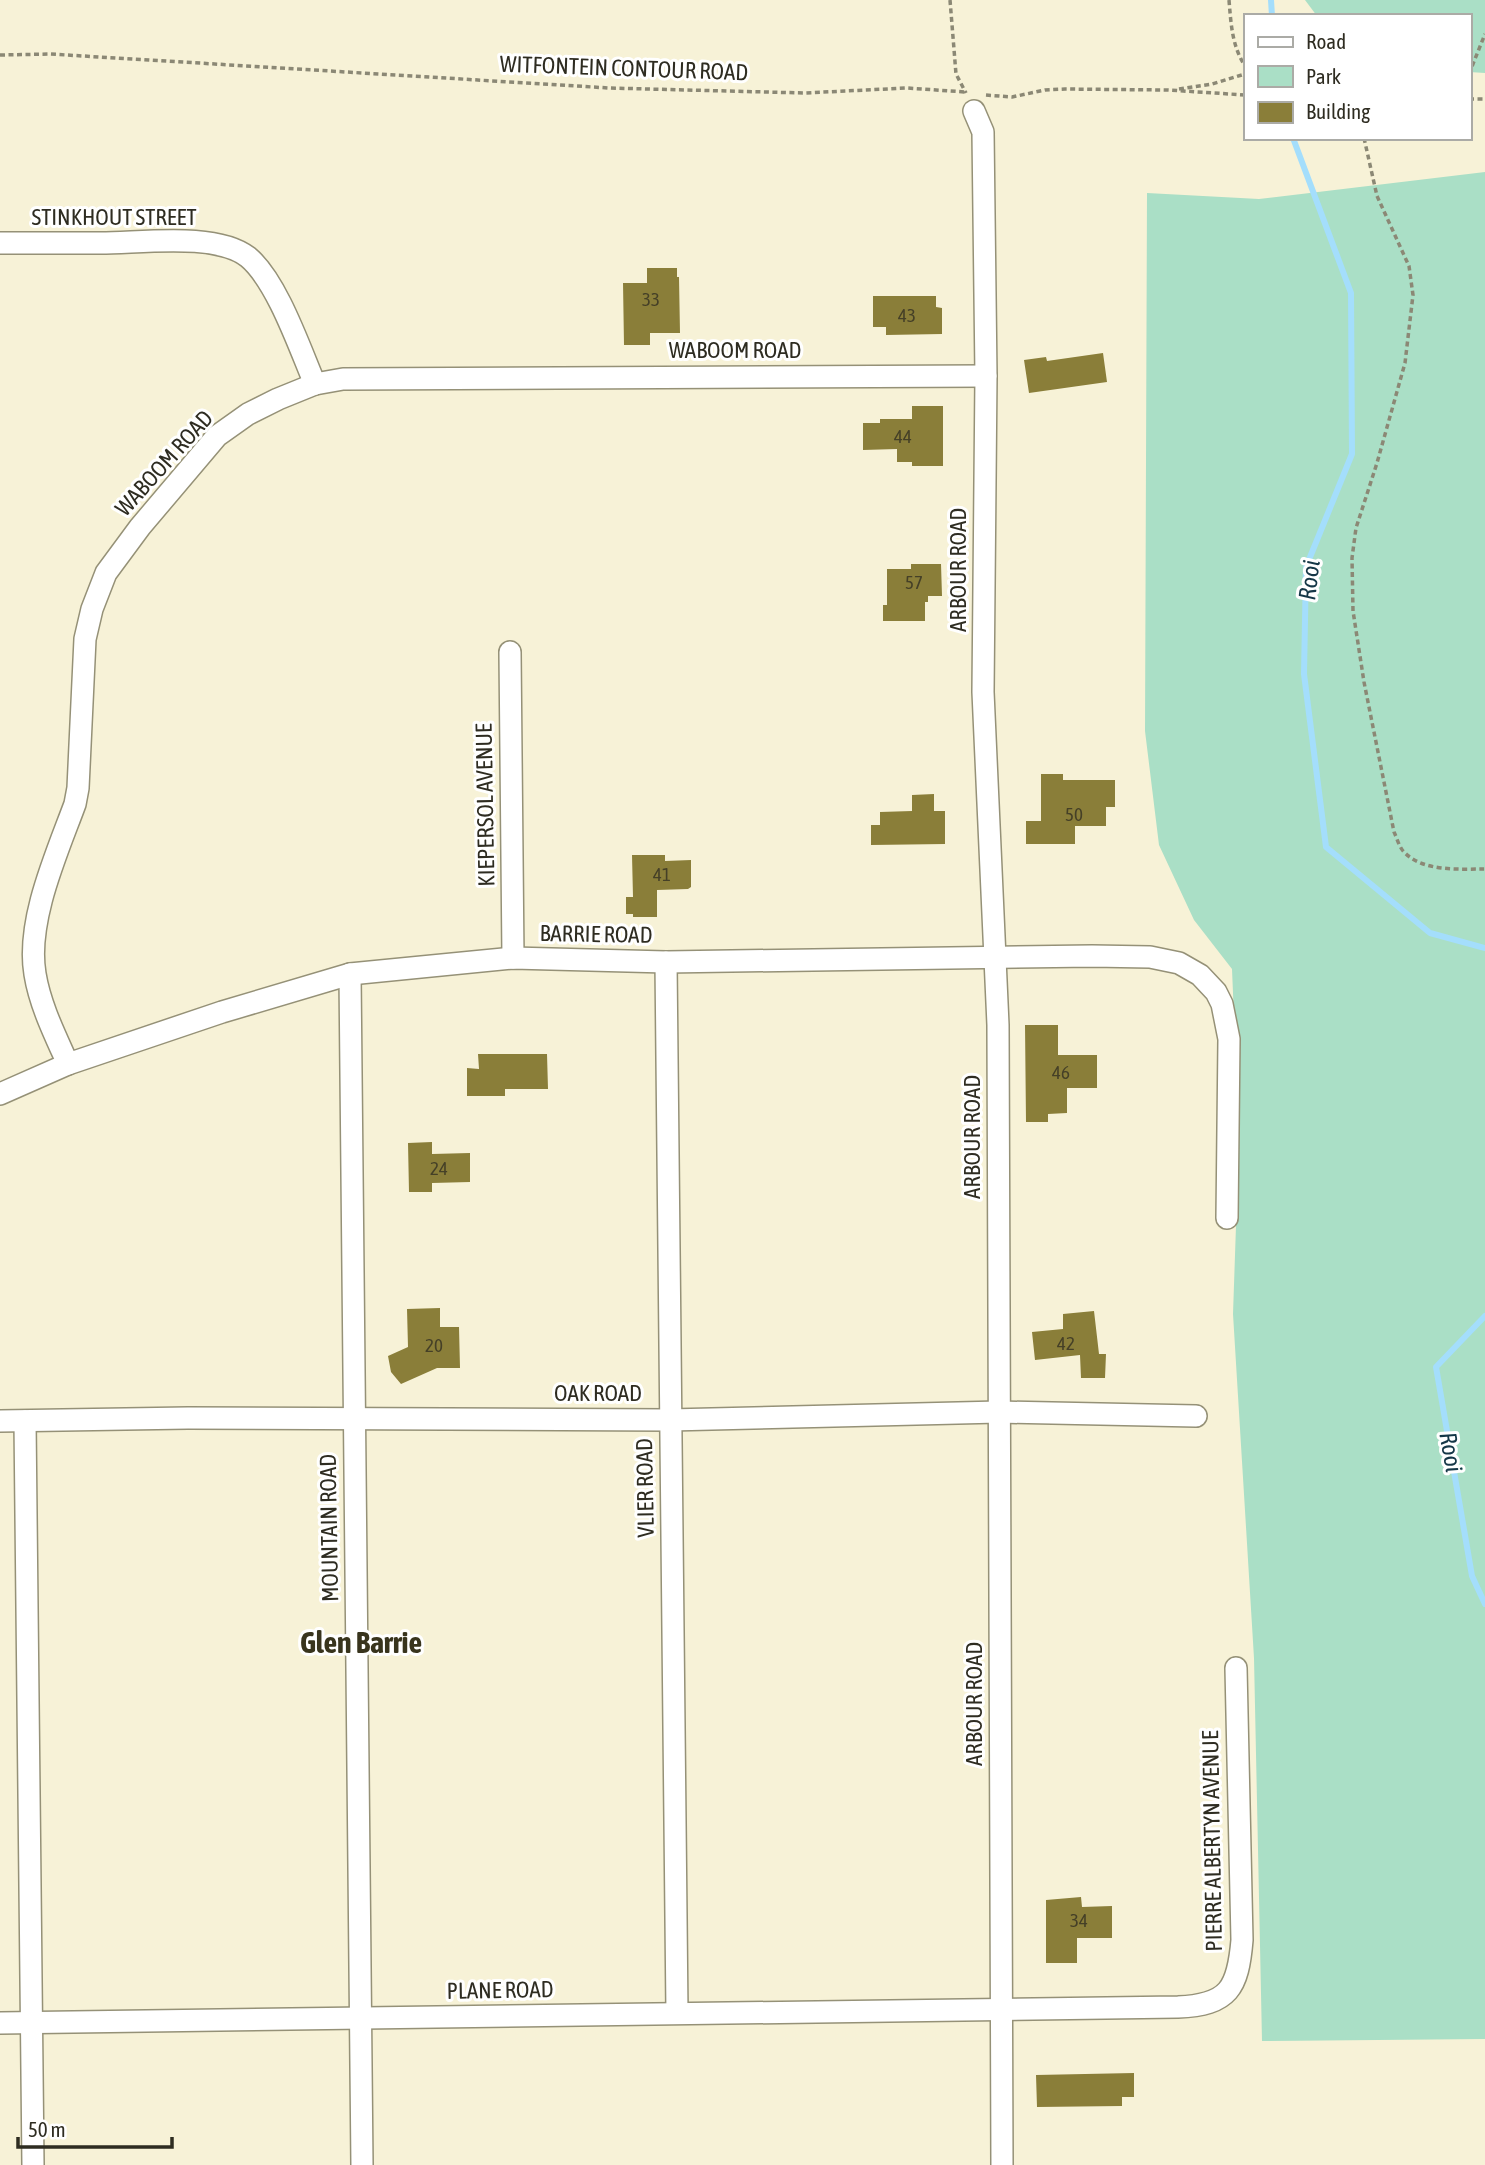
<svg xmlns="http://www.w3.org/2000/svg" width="1485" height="2165" font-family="'Asap Condensed',sans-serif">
<rect width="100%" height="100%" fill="#f7f2d7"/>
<g fill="#aadfc6">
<path d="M1305,0h180v73l-16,-1v-56h-152z"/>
<path d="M1485,172v1867l-223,2 -8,-383 -21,-344 6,-176 -7,-169 -38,-49 -35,-75 -14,-114 2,-538 112,6z"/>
</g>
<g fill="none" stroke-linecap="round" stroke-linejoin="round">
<g stroke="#a4defc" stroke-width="6">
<path d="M1271,0l1,16"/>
<path d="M1293,138l58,155 1,161 -46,113 -2,107 22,173 104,86 55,15"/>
<path d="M1485,1316l-49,51 36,209 13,28"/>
</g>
</g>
<g fill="#8a7e39">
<path d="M647,268h30v9h2l1,56h-30v12h-26l-1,-62h24z"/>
<path d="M873,296h63v11l6,1v26l-56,1v-8h-13z"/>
<path d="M1103,353l4,29 -78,11 -5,-33 22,-3 1,4z"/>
<path d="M912,406h31v60h-31v-4h-15v-13l-34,1v-27h17v-4h32z"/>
<path d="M911,564h30l1,32h-14v6h-3v19h-42v-16h4v-36h24z"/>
<path d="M1041,774h22v6h52v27h-9v19h-31v18h-49v-23h15z"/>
<path d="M934,794v17h11v33l-74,1v-20h9v-13l32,-1v-16z"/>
<path d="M632,855h33v6l26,-1v27l-3,2 -31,1v27h-24v-3h-7v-17h7z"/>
<path d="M1025,1025h33v30h39v33h-30v25l-19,1v8h-22z"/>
<path d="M478,1054h69l1,35h-43v7h-38v-28l12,1z"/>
<path d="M432,1142v12l38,-1v29l-38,1v9h-23l-1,-49z"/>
<path d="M440,1308v19h19l1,41h-23l-36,16 -10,-12 -3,-16 20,-9 -1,-38z"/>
<path d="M1094,1311l5,43h7l-1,24h-24l-1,-23 -45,5 -3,-28 31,-3v-15z"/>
<path d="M1081,1897l1,10 30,-1v32h-35v25h-31v-63z"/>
<path d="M1134,2073v24h-12v9l-85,1 -1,-32z"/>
</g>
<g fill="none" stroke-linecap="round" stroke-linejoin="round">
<defs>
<g id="minor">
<path d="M974,111l9,21 3,244 -3,316 15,333 4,1140"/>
<path d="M0,243c34,0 68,0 101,0 40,0 115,-11 147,14 29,24 52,92 67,127"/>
<path d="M510,652l3,306"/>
<path d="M666,962l11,1051"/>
<path d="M350,974l12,1191"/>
<path d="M68,1064c-13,-29 -28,-59 -33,-90 -9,-53 22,-121 40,-170l3,-16 7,-149 7,-30 14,-36 34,-46 77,-91 31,-22 30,-15 37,-15 28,-5 643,-3"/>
<path d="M0,1094l68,-30 154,-52 128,-38 163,-16 153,4 426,-6 58,1 29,6 21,12 16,17 6,12 7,35 -2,179"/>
<path d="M0,1421l188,-3 482,2 329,-8 197,4"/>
<path d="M25,1421l8,744"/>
<path d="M0,2023l1178,-16c51,-2 60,-19 64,-67l-6,-272"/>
</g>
</defs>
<use href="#minor" stroke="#959177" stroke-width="24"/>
<g stroke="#8b8875" stroke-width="3.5" stroke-dasharray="5 3.5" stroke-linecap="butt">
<path d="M950,0l6,74 10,19"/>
<path d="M1229,0c2,24 3,46 16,66"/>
<path d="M0,55l50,-1 99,6 460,28 196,5 102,-5 58,4"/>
<path d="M1469,74l16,-40"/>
<path d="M1179,89l33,-5 33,-10"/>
<path d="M986,95l26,2 33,-7 20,-1 103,1 77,5"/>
<path d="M1469,99h16"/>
<path d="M1364,138l13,58 32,70 4,29 -8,68 -28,100 -21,65 -4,30 1,53 11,71 30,150c3,6 5,15 10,20 19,20 55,17 81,17"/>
</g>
<use href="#minor" stroke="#fff" stroke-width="21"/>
</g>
<g text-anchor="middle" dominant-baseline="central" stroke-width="6" stroke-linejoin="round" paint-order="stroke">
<g font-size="19" fill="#454027">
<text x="651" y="299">33</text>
<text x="907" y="315">43</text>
<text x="903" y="436">44</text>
<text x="914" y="582">57</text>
<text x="1074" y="814">50</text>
<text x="662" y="874">41</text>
<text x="1061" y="1072">46</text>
<text x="439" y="1168">24</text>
<text x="1066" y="1343">42</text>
<text x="434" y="1345">20</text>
<text x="1079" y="1920">34</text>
</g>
<g font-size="23" fill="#2e2c21" stroke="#fff">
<text transform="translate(624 68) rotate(2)">WITFONTEIN CONTOUR ROAD</text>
<text x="114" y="217">STINKHOUT STREET</text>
<text x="735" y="350">WABOOM ROAD</text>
<text transform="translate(164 463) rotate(-48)">WABOOM ROAD</text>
<text transform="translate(958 570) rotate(-90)">ARBOUR ROAD</text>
<text transform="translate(485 805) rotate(-91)">KIEPERSOL AVENUE</text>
<text transform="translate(596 934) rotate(1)">BARRIE ROAD</text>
<text transform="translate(972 1137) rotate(-90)">ARBOUR ROAD</text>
<text x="598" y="1393">OAK ROAD</text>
<text transform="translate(645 1488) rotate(-91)">VLIER ROAD</text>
<text transform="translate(329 1528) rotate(-91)">MOUNTAIN ROAD</text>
<text transform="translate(974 1704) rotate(-90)">ARBOUR ROAD</text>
<text transform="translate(1212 1841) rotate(-91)">PIERRE ALBERTYN AVENUE</text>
<text transform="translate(500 1990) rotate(-1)">PLANE ROAD</text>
</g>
<g font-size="24" font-style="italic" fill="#153747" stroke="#fff">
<text transform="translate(1309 580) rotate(-83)">Rooi</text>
<text transform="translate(1451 1452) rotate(80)">Rooi</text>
</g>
<g font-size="30" font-weight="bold" fill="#38341d" stroke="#fff">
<text x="361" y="1642">Glen Barrie</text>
</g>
</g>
<rect x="1244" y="14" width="228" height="126" fill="#ffffff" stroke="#ababa6" stroke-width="2"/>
<rect x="1258" y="37" width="35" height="10" fill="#ffffff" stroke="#ababa6" stroke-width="2"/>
<text x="1306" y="49" font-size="21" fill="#2e2c21">Road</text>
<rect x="1258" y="66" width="35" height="21" fill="#aadfc6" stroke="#ababa6" stroke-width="2"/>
<text x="1306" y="84" font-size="21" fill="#2e2c21">Park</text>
<rect x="1258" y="102" width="35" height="21" fill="#8a7e39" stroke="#ababa6" stroke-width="2"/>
<text x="1306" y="119" font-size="21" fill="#2e2c21">Building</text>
<path d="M18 2137v10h154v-10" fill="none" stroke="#2e2c21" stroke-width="3.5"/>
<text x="28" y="2137" font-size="21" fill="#2e2c21" stroke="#ffffff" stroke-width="5" paint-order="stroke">50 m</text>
</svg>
